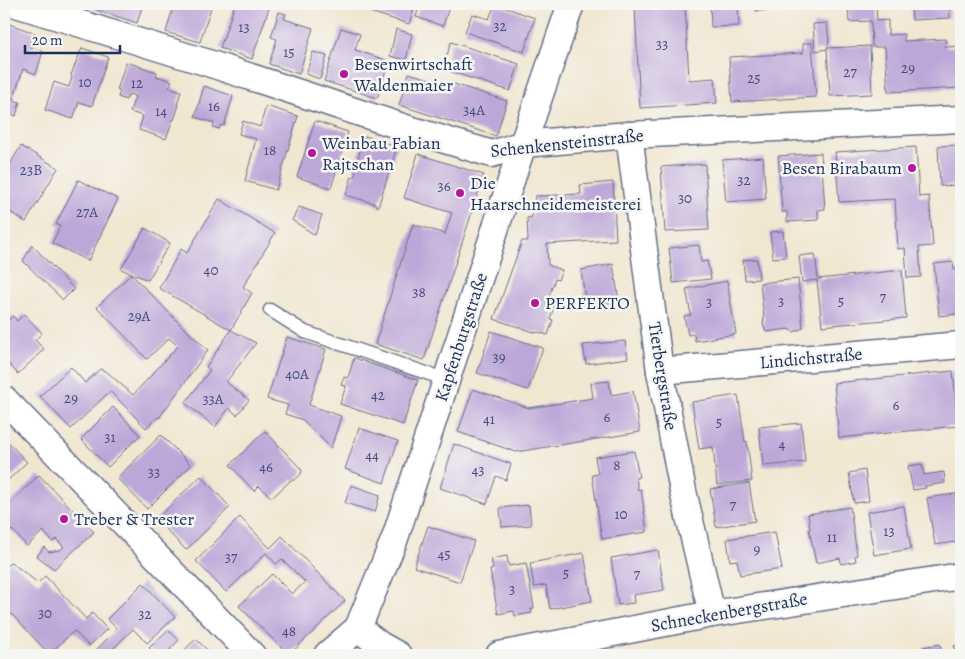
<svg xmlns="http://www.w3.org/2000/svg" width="965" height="659" font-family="Alegreya,serif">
<rect width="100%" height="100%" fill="#f6f6f2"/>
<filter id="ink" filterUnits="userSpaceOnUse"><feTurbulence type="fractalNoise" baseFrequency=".02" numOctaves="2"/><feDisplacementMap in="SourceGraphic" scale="10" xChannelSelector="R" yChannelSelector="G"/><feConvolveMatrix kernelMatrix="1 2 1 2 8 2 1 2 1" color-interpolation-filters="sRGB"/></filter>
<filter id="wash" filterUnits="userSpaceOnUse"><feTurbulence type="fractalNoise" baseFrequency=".0096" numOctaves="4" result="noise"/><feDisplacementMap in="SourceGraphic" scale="20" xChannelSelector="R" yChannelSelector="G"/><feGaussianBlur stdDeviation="1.12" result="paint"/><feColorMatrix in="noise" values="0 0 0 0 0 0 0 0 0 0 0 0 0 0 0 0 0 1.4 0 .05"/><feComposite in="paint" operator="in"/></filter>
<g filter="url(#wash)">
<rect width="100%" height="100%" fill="#f1e7d1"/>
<g id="blocks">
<g fill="#bda7d8">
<path d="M89,4h54l-6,19 -49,-16z"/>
<path d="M174,4h38l-12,38 -34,-10z"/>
<path d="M235,4h41l-1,2 -5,-1 -18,54 -32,-11z"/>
<path d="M373,4h42l-6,20 -39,-12z"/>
<path d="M420,4h30l-7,22 -27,-9z"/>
<path d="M495,4l40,14 -11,34 -59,-20 7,-18 17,5z"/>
<path d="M627,4h58l4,76 26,-2 2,25 -77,5 -5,-101 -7,1z"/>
<path d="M710,4h28l1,22 -28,1z"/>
<path d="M756,4h19v6l-19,1z"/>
<path d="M827,4h19v4l-18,1z"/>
<path d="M848,4h28l1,17 11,-1v15l16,-1v7l41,-2 1,8 15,-1v42l-73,4 -3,-45h-13l-1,-26 -22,1z"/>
<path d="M911,4h38l1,14 -38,2z"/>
<path d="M279,12l7,2 -2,5 29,9 -14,46 -30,-10 8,-25 -6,-2z"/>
<path d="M6,23l29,10 -5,14 13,4 -7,23 -13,-5 -10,31 7,2 -4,14 -12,-4v-81z"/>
<path d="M827,23l2,20 -2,5 43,-2 2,48 -42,2 -3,-47 -12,2 -2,-27z"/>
<path d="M341,28l19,6 -5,16 34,11 -12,37 -53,-17z"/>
<path d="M396,29l16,5 -6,26 -16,-4z"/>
<path d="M451,42l68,22 -9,27 -67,-22z"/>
<path d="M803,43h9l4,54 -84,5 -3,-45 74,-4z"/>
<path d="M82,48l26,9 -16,49 -13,-4 -6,17 -28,-9 9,-28 15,5 3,-10 -1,-2z"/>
<path d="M313,52l14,4 -7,23 -14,-5z"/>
<path d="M126,62l31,10 -1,4 16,5 -3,6 12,4 -4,14h2l-5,15 -1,-1 -7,20 -27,-9 4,-14 -13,-4 5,-16 -6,-2 -3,6 -8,-3 2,-6 -3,-1z"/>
<path d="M409,73l41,12 1,-2 56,18 -11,35 -97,-31z"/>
<path d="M204,86l29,10 -9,30 -3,-1 -2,4 -6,-2 1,-4 -19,-6z"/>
<path d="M266,106l32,10 -22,74 -31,-9 11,-42 -17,-5 4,-13 17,6z"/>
<path d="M315,121l33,11 -17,56 -34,-11z"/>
<path d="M365,136l32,11 -19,60 -2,-1v-2l-30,-9 6,-18h2l2,-6 -2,-1z"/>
<path d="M961,145v40l-21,1 -2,-40z"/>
<path d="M21,146l37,22 -32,54 -22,-14v-34z"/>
<path d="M916,147l3,50 10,-1 4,50 -14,1 2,30 -14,1 -2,-30 -7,1 -3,-50 -56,3 -4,-50z"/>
<path d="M821,153l4,56 -7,1v10l-31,2v-10h-5l-4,-56z"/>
<path d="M418,154l66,21 -60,185 -49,-16 38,-120 32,10 7,-21 -48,-15z"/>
<path d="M763,157l3,42 -40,3 -4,-42z"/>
<path d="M705,164l4,66 -44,2 -4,-65z"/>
<path d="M78,180l40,19 -30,62 -36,-18 8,-17 -4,-2z"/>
<path d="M613,182l3,58 -69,4 1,21 14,5 -4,10 -3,-1 -9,25 8,3 -4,12 3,1 -5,15 -10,-3 -1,1 -43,-14 28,-78h6l-1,-23 5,-1 3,-21 46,-2 -1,-9z"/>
<path d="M219,199l56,34 -32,54 9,6 -21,37 25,13 -30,39 23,18 -12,15 -8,-7 -14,19 -30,-24 25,-33 -4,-3 25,-37 -72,-42 22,-39 6,4z"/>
<path d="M299,207l23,8 -7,20 -23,-15z"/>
<path d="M145,228l25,15 -22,37 -27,-11z"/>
<path d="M783,231l3,26 -13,1 -3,-26z"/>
<path d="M32,245l42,44 -11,11 -40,-39z"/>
<path d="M699,245l2,17 6,-1 4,18 -38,4 -4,-35z"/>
<path d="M815,254l3,25 84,-9 4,48 -84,8 -5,-46 -15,2 -3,-26z"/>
<path d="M757,259l2,20 -14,1 -2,-20z"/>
<path d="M953,262l1,8 7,-1v48l-4,-3 -18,2 -5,-52z"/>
<path d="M613,264l6,37 -33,5 -5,-36z"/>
<path d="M131,274l51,52 26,24 -49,68 -1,-1 -12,11 -36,-37 -39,38 -31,-33 31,-29 14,16 15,-14 7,3 26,23 45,-49 -9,-8 -22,21 -50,-52z"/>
<path d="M798,279l5,49 -9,4 -6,-3 -22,3 -3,-8 1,-6 -4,-35z"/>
<path d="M727,281l9,53 -41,7 -1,-7 -6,1 -4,-19 7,-1 -5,-26z"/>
<path d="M24,314l18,19 -7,7 9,9 -26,25 -14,-15v-35l9,-8 4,5z"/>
<path d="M491,331l52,17 -15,42 -51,-17z"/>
<path d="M287,337l39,12 -17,56 32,11 -10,32 -28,-28 -18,-6 3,-9 -21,-6z"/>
<path d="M625,341l3,17 -42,6 -3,-19z"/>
<path d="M354,358l64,22 -15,45 -63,-21 6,-18 -5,-1 3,-8 4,1z"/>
<path d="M953,371l5,55 -119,12 -5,-55z"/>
<path d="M609,381l2,14 22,-4 7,41 -124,20 -58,-20 15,-43 56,19 64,-10 -2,-15z"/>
<path d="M738,395l7,47 2,-1 5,40 -35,4 -4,-38 -14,2 -7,-47z"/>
<path d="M113,407l27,28 -32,32 -27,-28z"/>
<path d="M801,423l4,39 -42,4 -4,-39z"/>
<path d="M359,428l39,13 -14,42 -39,-14z"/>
<path d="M265,431l37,39 -1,4 -6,6h-4l-19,18 -13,-12 -5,5 -24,-26z"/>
<path d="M161,435l30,30 -44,44 -30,-31z"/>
<path d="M4,438l23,24 -23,22z"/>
<path d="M454,444l57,20 -5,16 -10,-4 -9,28 -47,-16z"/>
<path d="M634,451l5,26 -3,1 2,12 3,-1 6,43 -45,7 -10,-64 6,-1 -3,-17z"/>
<path d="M922,464l2,11 20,-3 1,11 -20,3 1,2 -13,2 -5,-24z"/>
<path d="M865,470l4,31 -15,2 -5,-30z"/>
<path d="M39,475l55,57 -40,37 -17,-13 7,-9 5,5 11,-2 4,-3 -8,-8 -3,3 -10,-11 -16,15 -15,-16 -8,8v-29z"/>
<path d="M201,476l29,31 -44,43 -30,-31z"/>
<path d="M749,483l6,38 -39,6 -6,-38z"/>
<path d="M351,485l29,10 -5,17 -30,-9z"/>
<path d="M961,493v48l-26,4 -8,-47z"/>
<path d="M529,505l2,20 -29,2 -2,-19z"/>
<path d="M904,506l7,43 -37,6 -7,-43z"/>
<path d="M850,507l7,48 -2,1 1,5 -15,3 -1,-6 -24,5 -7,-34h1l-2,-15z"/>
<path d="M240,517l30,31 12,-12 63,65 -56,54 -50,-49 33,-32 20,20 13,-12 -23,-23 -6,5 -10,-11 -40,39 -30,-31z"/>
<path d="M428,526l46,15 -14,41 -46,-15z"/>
<path d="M775,532l7,37 -42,6 -3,-15 -7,1 -3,-22z"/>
<path d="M658,550l6,40 -31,5 1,8 -16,2 -7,-47z"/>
<path d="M584,553l8,48 -42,8 -4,-24 -12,2 -4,-24z"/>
<path d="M507,556l2,10 17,-3 8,45 -3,1 1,4 -17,3 -1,-5 -16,3 -8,-44 3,-1 -2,-10z"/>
<path d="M11,562l27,21 7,-7 41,43 6,-6 15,16 -18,17 -15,-15 -25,23 -45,-48v-38z"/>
<path d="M143,583l32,34 -28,26 -14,-14 -26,26h-10l-3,-3 23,-23 -10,-10z"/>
<path d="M168,630l11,10 -9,9 6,6h-20l-7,-7z"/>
<path d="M196,639l16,16h-33z"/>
<path d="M940,644l2,11h-34l16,-4 -1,-4z"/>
<path d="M961,644v11h-5l-2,-9z"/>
</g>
</g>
</g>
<g filter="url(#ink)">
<use href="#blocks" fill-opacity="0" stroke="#666f86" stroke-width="1"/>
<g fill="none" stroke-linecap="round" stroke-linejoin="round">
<defs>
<path id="lane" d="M270,310l35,22 142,48"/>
<g id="street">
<path d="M16,4l189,58 207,68 80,24 31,-10 106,-9 332,-16"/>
<path d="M629,135l31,236 23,120 29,123"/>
<path d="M660,371l301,-26"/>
<path d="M4,399l248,256"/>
<path d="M358,628l22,17 18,10"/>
<path d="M327,655l31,-27 37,-90 128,-394 48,-140"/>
<path d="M499,655l213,-41 249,-38"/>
</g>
</defs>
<use href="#lane" stroke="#666f86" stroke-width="15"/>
<use href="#street" stroke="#666f86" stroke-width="29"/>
<use href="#lane" stroke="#fff" stroke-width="12"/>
<use href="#street" stroke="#fff" stroke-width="26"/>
</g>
</g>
<g fill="#b5179e" stroke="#f6f6f2" stroke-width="2">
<circle cx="344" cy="74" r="5"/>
<circle cx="312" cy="153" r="5"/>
<circle cx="912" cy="168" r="5"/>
<circle cx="460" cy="193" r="5"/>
<circle cx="535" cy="303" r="5"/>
<circle cx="64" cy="519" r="5"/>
</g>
<g text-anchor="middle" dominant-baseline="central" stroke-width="5" stroke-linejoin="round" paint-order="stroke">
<g font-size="15" fill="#444d7c">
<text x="500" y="26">32</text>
<text x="244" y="27">13</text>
<text x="662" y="44">33</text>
<text x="289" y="52">15</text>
<text x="908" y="68">29</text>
<text x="850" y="72">27</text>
<text x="754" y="78">25</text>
<text x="85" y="82">10</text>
<text x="137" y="83">12</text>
<text x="214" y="106">16</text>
<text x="474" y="110">34A</text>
<text x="161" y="111">14</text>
<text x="270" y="150">18</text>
<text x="31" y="170">23B</text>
<text x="744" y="180">32</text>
<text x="444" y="186">36</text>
<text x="685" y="198">30</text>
<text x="87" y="212">27A</text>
<text x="211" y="270">40</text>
<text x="419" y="292">38</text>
<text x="883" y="297">7</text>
<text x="781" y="301">3</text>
<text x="841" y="301">5</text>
<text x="709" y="302">3</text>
<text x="139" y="316">29A</text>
<text x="499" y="357">39</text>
<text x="297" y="374">40A</text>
<text x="378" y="395">42</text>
<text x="71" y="398">29</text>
<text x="213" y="399">33A</text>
<text x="896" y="405">6</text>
<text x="607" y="417">6</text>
<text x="489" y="419">41</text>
<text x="719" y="422">5</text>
<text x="110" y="437">31</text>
<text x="782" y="444">4</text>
<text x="372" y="455">44</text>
<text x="617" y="465">8</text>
<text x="266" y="467">46</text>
<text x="478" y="470">43</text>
<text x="154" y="472">33</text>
<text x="733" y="505">7</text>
<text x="621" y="514">10</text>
<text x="889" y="531">13</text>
<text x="832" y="537">11</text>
<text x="757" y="549">9</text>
<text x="444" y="554">45</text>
<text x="231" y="557">37</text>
<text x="566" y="573">5</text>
<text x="637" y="574">7</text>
<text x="512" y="589">3</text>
<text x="45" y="613">30</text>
<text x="145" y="614">32</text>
<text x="289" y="631">48</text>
</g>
<g font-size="18" fill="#1b2f5e" stroke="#f6f6f2" text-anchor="start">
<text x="354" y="64">Besenwirtschaft<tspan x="354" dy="21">Waldenmaier</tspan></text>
<text x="322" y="143">Weinbau Fabian<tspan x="322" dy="21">Rajtschan</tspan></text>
<text x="902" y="168" text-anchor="end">Besen Birabaum</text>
<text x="470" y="183">Die<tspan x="470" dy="21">Haarschneidemeisterei</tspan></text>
<text x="545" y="303">PERFEKTO</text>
<text x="74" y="519">Treber &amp; Trester</text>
</g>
<g font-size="18" fill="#1b2f5e" stroke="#f6f6f2">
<text transform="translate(567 143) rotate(-6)">Schenkensteinstraße</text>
<text transform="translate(461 337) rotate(-72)">Kapfenburgstraße</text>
<text transform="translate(811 358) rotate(-5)">Lindichstraße</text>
<text transform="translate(663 376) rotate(81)">Tierbergstraße</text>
<text transform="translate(729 612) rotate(-10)">Schneckenbergstraße</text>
</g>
</g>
<rect width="965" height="659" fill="none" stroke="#f6f6f2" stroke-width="20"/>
<path d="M25 45v8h95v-8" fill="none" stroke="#1b2f5e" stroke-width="2.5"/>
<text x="32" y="45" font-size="15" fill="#1b2f5e" stroke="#f6f6f2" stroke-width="4" paint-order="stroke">20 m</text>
</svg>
